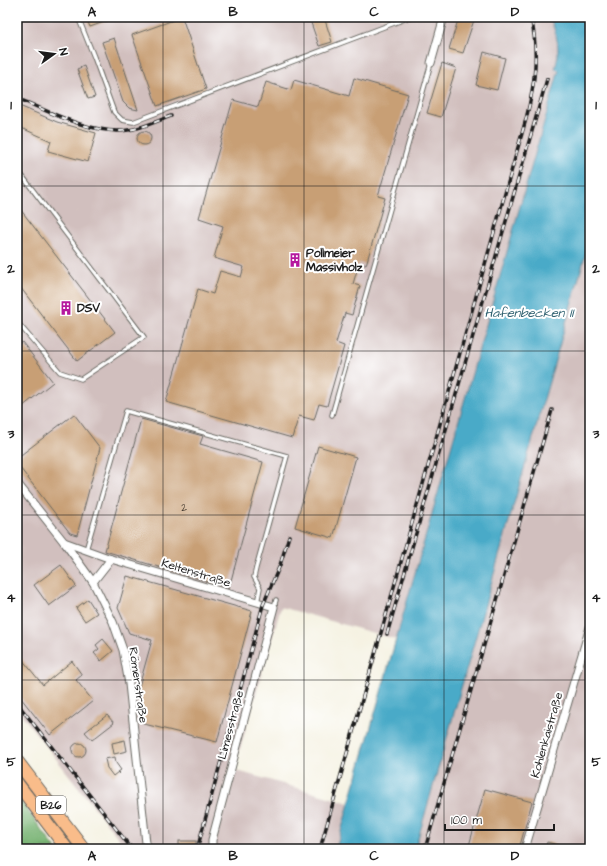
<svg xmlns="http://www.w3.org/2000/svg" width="607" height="866" font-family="'Architects Daughter',sans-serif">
<rect width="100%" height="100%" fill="#fff"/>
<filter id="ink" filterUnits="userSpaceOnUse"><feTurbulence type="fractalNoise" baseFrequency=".025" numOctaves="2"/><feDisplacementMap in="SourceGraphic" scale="8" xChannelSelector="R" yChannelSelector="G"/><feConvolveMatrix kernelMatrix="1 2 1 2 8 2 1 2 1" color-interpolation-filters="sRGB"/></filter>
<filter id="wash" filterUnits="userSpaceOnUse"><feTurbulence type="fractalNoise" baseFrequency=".012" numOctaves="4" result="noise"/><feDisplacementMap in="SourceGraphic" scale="16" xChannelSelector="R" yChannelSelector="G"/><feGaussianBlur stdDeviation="0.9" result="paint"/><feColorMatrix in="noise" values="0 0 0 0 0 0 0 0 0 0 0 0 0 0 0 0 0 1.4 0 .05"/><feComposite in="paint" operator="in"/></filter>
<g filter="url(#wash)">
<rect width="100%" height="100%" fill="#f5f2e2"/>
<path fill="#d1bfbe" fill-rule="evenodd" d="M17,17h573v832h-463l-110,-140zM281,607l139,39 -43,165 -143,-41z"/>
<path fill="#77b272" stroke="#4a6747" d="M17,796l39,53h-39z"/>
<path fill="#49aac8" stroke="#326372" d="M550,17h40v222l-175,610h-79l223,-779 -4,-1c6,-22 2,-32 -5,-52z"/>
<g id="blocks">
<g fill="#c89f74">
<path d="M86,17h29v1l-25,9z"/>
<path d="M182,17l24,72 -49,17 -25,-71z"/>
<path d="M309,17h15l8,25 -13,4z"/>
<path d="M459,17h16l-12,36 -14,-4z"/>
<path d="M114,38l24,72 -9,-2 -6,-6 -21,-60z"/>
<path d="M484,52l21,6 -8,32 -21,-5z"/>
<path d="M442,63l14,5 -15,49 -14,-4z"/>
<path d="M84,66l11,31 -7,2 -11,-30z"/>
<path d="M354,78l54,16 -30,102 7,2 -19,67 -7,-2 -6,21 7,2 -8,29 -7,-2 -9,30 8,3 -17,60 -8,-2 -5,16 -15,-4 -7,22 -126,-36 32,-113 15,5 7,-23 21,6 3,-10 -30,-9 9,-32 -24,-8 34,-118 25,7 8,-25 25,8 3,-10 55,16z"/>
<path d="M17,105l40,17 39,11 -8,29 -40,-11 3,-10 -34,-15z"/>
<circle cx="144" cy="138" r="7"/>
<path d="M17,205l98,127 -38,29 -60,-78z"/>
<path d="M22,342l31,40 -36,29v-66z"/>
<path d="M74,414l26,34 -23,87 -7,-2 -53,-69v-6z"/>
<path d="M141,419l62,17 -3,8 63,18 -34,126 -124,-37z"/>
<path d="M318,446l38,11 -23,81 -38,-11z"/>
<path d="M61,565l15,21 -27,20 -15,-21z"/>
<path d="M127,576l125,35 -35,131 -73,-18 -6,-34 14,-50 -23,-7 -11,-25z"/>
<path d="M88,599l9,14 -12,8 -9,-13z"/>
<path d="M103,639l10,12 -12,10 -7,-8 5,-4 -3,-4z"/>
<path d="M21,658l22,27 29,-24 10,14 -6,5 17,21 -43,34 -33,-42v-32z"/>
<path d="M107,715l7,8 -22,17 -7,-8z"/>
<path d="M125,740l2,11 -13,3 -2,-11z"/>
<circle cx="79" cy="750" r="7"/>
<path d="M115,757l1,6 5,7 -3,2 1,2 -1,-2 -5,4 -6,-8 -2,-9z"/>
<path d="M485,789l47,13 -13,47h-51z"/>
<rect x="179" y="841" width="17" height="8"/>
<path d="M547,842l19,5v2h-21z"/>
</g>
</g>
</g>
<g filter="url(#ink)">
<use href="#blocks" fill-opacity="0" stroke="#686761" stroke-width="1"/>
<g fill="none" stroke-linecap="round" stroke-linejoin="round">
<defs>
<g id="service">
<path d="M78,17l16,40 20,55 8,8 11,2 277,-105"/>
<path d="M17,169l127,168 -63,42 -21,-7 -43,-50"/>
<path d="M332,415l99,-352"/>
<path d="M86,550l40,-139 161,45 -31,112 -2,9 6,11 -3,15"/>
<path d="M274,607l2,-7"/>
</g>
<g id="minor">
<path d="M431,63l13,-46"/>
<path d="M17,483l47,59 29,40 20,40 10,28 6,34 17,159 2,6"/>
<path d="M64,542l47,17 163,48 -62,233v9"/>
<path d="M93,582l18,-23"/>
<path d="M525,849l65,-222"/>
</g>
<g id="primary">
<path d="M17,761l67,88"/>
<path d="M17,783l50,66"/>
</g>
</defs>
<use href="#service" stroke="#686761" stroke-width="5.5"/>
<use href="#minor" stroke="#686761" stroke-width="9"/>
<use href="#primary" stroke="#686761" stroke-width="14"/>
<use href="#service" stroke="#fff" stroke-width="3.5"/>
<use href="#minor" stroke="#fff" stroke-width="7"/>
<use href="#primary" stroke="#f9bc8a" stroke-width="12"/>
<defs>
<g id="rail">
<path d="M17,98c30,13 78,38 111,32 15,-2 29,-9 43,-14"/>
<path d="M387,634l160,-555"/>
<path d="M17,703l115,146"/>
<path d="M198,849v-3l65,-241 17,-40 9,-29"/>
<path d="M320,849l206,-730c9,-35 13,-66 5,-102"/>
<path d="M425,849l127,-439"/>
</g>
</defs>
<use href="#rail" stroke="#1c1c1c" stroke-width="3.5"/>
<use href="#rail" stroke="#fff" stroke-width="2" stroke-dasharray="6" stroke-linecap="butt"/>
</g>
</g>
<path fill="none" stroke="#1c1c1c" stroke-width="1" stroke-opacity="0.55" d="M163,17v832M304,17v832M444,17v832M17,186h573M17,351h573M17,515h573M17,680h573"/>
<defs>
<symbol id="building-bare" viewBox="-9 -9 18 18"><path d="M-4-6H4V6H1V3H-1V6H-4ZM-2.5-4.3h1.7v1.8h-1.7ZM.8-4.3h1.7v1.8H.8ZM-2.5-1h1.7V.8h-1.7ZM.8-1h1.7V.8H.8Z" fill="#b5179e" stroke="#fff" stroke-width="2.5" paint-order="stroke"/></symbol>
</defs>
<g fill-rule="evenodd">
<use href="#building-bare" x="285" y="250" width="20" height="20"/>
<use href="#building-bare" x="56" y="298" width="20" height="20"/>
</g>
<g text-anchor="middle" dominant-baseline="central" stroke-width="4" stroke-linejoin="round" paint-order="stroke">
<g font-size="10" fill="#473d32">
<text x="184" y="508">2</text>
</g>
<rect fill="#fff" stroke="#606060" stroke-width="1" x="36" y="796" width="30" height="18" rx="3"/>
<g font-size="11" font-weight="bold" fill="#1c1c1c">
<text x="51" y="805">B26</text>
</g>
<g font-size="12" font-weight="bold" fill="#1c1c1c" stroke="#fff" text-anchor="start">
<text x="306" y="253">Pollmeier<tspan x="306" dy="14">Massivholz</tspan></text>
<text x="77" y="308">DSV</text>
</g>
<g font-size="12" fill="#1c1c1c" stroke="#fff">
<text transform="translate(196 573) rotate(17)">Keltenstraße</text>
<text transform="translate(138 685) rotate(82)">Römerstraße</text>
<text transform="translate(231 725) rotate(-75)">Limesstraße</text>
<text transform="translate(547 735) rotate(-74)">Kohlenkaistraße</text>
</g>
<g font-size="13" font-style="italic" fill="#326372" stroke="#fff">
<text x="529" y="313">Hafenbecken II</text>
</g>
</g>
<rect width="607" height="866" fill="none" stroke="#fff" stroke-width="44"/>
<g transform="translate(54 54) rotate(76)" stroke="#ffffff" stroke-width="3" paint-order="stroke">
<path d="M0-3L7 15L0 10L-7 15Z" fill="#1c1c1c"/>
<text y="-6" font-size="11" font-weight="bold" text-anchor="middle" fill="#1c1c1c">N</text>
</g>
<path d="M445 824v6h109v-6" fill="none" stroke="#1c1c1c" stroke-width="2"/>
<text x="451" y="824" font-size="12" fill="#1c1c1c" stroke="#ffffff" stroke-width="3" paint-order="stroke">100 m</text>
<rect x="22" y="22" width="563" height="822" fill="none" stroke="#1c1c1c" stroke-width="1.5"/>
<g font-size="13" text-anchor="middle" font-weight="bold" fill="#1c1c1c">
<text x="92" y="16">A</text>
<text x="233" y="16">B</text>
<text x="374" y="16">C</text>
<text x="515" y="16">D</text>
<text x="11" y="109">1</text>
<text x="596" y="109">1</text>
<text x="11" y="273">2</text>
<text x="596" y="273">2</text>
<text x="11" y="438">3</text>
<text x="596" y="438">3</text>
<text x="11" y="602">4</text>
<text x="596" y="602">4</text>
<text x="11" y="766">5</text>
<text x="596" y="766">5</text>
<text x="92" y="860">A</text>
<text x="233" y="860">B</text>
<text x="374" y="860">C</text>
<text x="515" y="860">D</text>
</g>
</svg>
